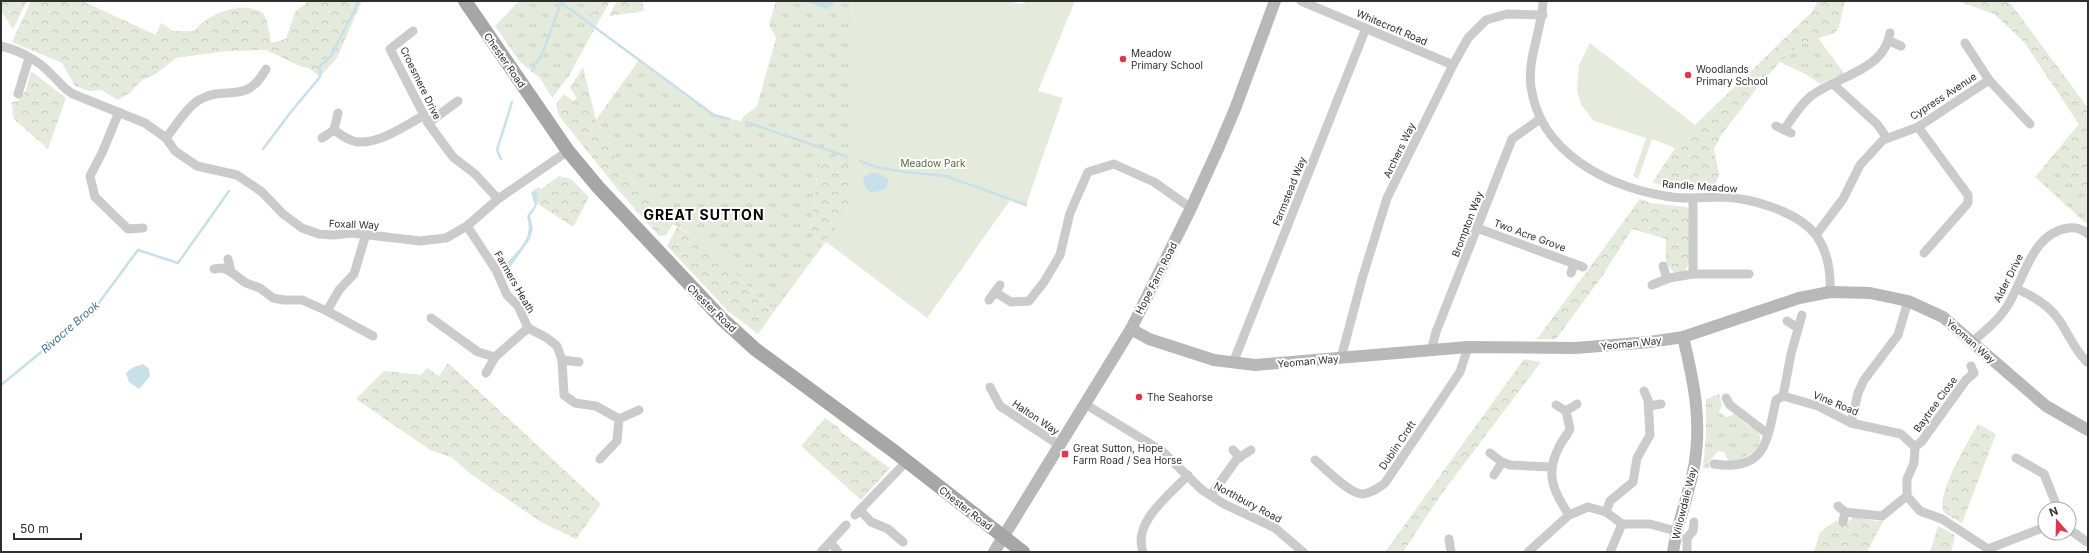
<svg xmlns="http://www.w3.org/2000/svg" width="2089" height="553" font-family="Inter,sans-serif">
<defs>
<pattern id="grass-tufts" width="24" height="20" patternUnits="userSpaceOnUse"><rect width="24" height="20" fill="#e5ebdc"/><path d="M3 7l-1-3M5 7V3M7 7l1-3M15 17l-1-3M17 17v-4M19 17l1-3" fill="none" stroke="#c5cabd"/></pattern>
<pattern id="forest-crowns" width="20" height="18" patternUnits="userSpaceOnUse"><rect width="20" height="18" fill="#e5ebdc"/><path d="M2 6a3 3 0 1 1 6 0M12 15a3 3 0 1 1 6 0" fill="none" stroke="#c5cabd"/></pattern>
</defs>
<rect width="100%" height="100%" fill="#fff"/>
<g fill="url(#grass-tufts)">
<path d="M519,1h78l-10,29 3,7 -21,39 -17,22 -12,-20 -20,-16 -25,-36z"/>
<path d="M776,1h78l-5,165 -22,-6 -6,4 -4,12 -6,54 11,17 -49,66 -67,-70 -33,-19 -53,-59 -24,-45 43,-60 75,55 27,6 3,-5 13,-10 19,-68 -7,-14z"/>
<path d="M1818,38l26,35 -24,11 -13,-9 -27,-13 20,-18z"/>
<path d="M2045,165l43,26v34l-53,-48z"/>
<path d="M1719,394l3,11 -3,7 7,5 9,-3 14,12 8,3c12,19 -13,30 -28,34l-5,-11 -6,-1 -9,11v7l-6,-1 3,-34v-35z"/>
</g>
<g fill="url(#forest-crowns)">
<path d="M1,1h26l-14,28 -12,-18z"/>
<path d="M31,1h51l74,34 5,-12 12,8h21c15,-18 49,-31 69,-18 6,10 6,20 8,30l15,-4 9,-27 14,-11h53l-25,57 -17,19 -11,-9 -7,-1 -36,-17 -40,1 -50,7 -20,16 -14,6 -12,13 -12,7 -17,-10 -12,1 -14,-5 -13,-23 -50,-21z"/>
<path d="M597,1h13l-20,36 -3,-7z"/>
<path d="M617,1h25l2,10 -35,5z"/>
<path d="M1818,1h27l-6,26 -4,6 -35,11 -20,18 -23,26 -35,46 -8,15 5,25 -5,16 -15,1 -47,-8 23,-35 20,-23 116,-112z"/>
<path d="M1958,1h48l5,3 77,104v83l-43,-26 34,-41 -55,-82 -30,-28z"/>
<path d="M583,67l13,53 24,45 53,59 -7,11 -7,1 -40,-45 -60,-75 -3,-12 8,-10 9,7 4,-3 -7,-10z"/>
<path d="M31,71l35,27 -18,51 -35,-31 -1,-16 6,-1 8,-11z"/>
<path d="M827,160l22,6 1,31 -7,21 -21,29 -11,-17 6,-54 4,-12z"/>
<path d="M559,176l12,3 18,18 -16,30 -35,-23 -1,-11 -3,-3 4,-3 3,2z"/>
<path d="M1640,199l10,4 37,4 3,7 1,45 -7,14 -8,1 -10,-10v-25l-34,-10 -29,46 -47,64h-19z"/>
<path d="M677,227l29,16 67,70 -15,21 -29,-22 -62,-66z"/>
<path d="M1524,359l17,3 -98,130 -40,60h-18z"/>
<path d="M448,363l153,141 -25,35 -35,-17 -69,-47 -21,-18 -21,-7 -74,-51 28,-28 37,4 6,-7 12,8z"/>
<path d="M825,418l13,9 4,6 48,35 -29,32 -60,-54z"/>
<path d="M1978,424l18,10 -34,89c-5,-3 -15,-7 -18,-11 -10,-15 26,-74 34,-88z"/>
<path d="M1854,516l22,5 8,-1 -17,32h-53l6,-20 17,-12 3,5 4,1z"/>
<path d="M1938,526l17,9 -4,17h-21z"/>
</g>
<g fill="#e5ebdc">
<path d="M854,1h155l10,3 13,-3h43l-37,90 25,7 -37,107 -15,-6 -84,119 -102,-77 18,-23 7,-21 -2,-40z"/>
<path d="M1590,43l105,82 -20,23 -23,-9 -14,40 -5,-3 13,-38 -52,-17 -13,-16 -4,-14 2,-26z"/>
</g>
<g fill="#c8e0ea">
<path d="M804,1h30l-1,4 -6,4z"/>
<path d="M870,173h8l11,6 -3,10 -15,4c-6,-5 -7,-9 -8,-16z"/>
<path d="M534,190c8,9 2,18 -4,26l3,13 -3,10 -23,33 -2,-6c13,-18 29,-25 22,-50l8,-11 -4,-12z"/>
<path d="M143,364l6,5 1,7 -11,13 -10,-7 -3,-9 6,-5z"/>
</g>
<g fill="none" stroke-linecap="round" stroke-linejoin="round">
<g stroke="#c8e0ea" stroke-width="2.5">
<path d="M559,1l155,114 15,4"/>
<path d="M532,71l11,-19 18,-49"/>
<path d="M746,122l102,35"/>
<path d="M263,149l27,-36 30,-36v-11l11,-10 28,-55"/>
<path d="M501,159l-4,-9 15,-48"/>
<path d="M860,161l16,6 28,5 42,4 80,29"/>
<path d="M1,385l94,-77 43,-58 40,13 51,-72"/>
</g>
<g stroke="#cbcbcb" stroke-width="9">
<path d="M1301,1l152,64"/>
<path d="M1543,1c-1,30 -16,56 -12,86 9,65 75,99 134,109 19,4 38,1 57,1 29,1 75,14 94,38 12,17 15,37 14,57"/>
<path d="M413,31l-23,18 38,74 25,34 22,17 23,25"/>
<path d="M1889,41l12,5"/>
<path d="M1965,43l24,37 41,44"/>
<path d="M1,46c17,4 37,14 49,27 9,8 12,15 23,21l72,29 21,15 9,13 22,15 40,9 25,17 21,22 19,14 17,6 15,1 18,-2 68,8 26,-3 21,-12 31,-27 70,-48"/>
<path d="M1833,84l44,40 10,14"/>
<path d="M18,94l11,-36"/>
<path d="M119,112l-17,41 -12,23 5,21 33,32 15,-1"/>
<path d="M428,123l30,-22"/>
<path d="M1776,126l15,7"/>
<path d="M1918,127l50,68v8l-44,50"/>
<path d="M334,130l4,-17"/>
<path d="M1784,130c8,-12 16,-25 27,-34 26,-20 73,-25 79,-63"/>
<path d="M166,138c8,-10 20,-29 30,-36 28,-20 49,6 70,-33"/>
<path d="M322,138l12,-8c7,5 16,12 25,12 22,1 45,-16 64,-26"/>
<path d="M1693,198v76h56"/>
<path d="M467,226l29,44 11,25 11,11 10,22 19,10 10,8 5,14 2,35 11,8 21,3 23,13 -2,22 -17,18"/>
<path d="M1477,228l106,39"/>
<path d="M366,234l-12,40 -15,16 -12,21 46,25"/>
<path d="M1816,235l27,-36 17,-34 23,-25 35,-13 71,-47"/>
<path d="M228,259l3,13"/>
<path d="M1663,266l4,13"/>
<path d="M214,269l9,-1 8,4 15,11 14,5 13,10 11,2h18l25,11"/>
<path d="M1571,273l3,-9"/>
<path d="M1652,285l17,-7 24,-4"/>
<path d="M2017,289c16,7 32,16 42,31 11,16 14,28 28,42"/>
<path d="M995,292l16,10 18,-1 15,-19 16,-27 10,-42 18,-41 26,-8 40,18 37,26"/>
<path d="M989,300l11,-15"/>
<path d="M431,318l47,34 17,5 33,-29"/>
<path d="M1787,321l11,7"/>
<path d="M1972,342c13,-11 27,-22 36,-37 16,-26 24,-72 60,-77 8,-1 14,1 20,6"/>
<path d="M1431,351l5,-19 76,-193 28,-20"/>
<path d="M1341,358l21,-79 25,-81 66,-133 15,-27 18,-18 21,-6 36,1"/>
<path d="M562,360l17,2"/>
<path d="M1233,363l133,-335"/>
<path d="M486,373l9,-16"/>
<path d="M990,387l10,19 59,39"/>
<path d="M1783,396l35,10 33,17 50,11 14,13 -1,16 -7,16v17l13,15 22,8 46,30 1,3"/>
<path d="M1783,396l8,-42 11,-39"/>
<path d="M1726,398l4,7 38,29"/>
<path d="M1085,404l77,47 40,39 22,14 51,24 28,24"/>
<path d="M1556,405l10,6 4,18c-3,7 -8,11 -11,18 -14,27 -6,44 10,68"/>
<path d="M1649,406l12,-2"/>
<path d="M1566,411l11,-7"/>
<path d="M619,419l20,-9"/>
<path d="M1851,423l7,-30 6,-13 34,-45 10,-34"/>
<path d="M1915,447l7,-6 44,-61 8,-7 -3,-7"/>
<path d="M1233,450l7,8"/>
<path d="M1490,453l12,9 8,3 40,2"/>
<path d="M2016,458l28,16 14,35"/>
<path d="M1315,460c10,8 35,35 48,34 9,-1 15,-6 22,-11l75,-111 8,-25"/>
<path d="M1714,464c52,8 53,-23 62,-64l7,-4"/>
<path d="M1494,475l8,-13"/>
<path d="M1211,495l26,-36 14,-9"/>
<path d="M1838,506l7,6 37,4 25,-20"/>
<path d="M860,510l11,12 17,7 15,13"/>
<path d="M1606,512l4,-11 23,-19 4,-24 13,-23 -2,-35 -4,-9"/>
<path d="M855,515l52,-54"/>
<path d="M1843,522l2,-10"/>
<path d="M2069,529l18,13"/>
<path d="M1449,539l2,13"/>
<path d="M831,543l7,9"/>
<path d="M1988,549l57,-22"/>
<path d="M821,552l25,-27"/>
<path d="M1143,552c-11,-30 27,-57 45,-77"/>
<path d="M1528,552l41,-37 19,-8 18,5 16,12h28l26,7"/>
<path d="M1610,552l12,-28"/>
<path d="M1687,552v-14l6,-7 1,-9"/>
</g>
<g stroke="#b8b8b8" stroke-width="12">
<path d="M1131,329l18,10 65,21 41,5 213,-18 107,1 75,-6 33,-5 116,-39 31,-6 40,1 38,8 35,16 103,89 42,24"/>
<path d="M994,552l137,-223 60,-121 27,-59 17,-40 40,-108"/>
<path d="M1673,552c4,-27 14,-53 20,-80 10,-47 1,-90 -10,-135"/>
</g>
<path stroke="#a6a6a6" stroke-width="14" d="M465,1l103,150 30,36 124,132 33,30 140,103 128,100"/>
</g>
<g fill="#e03551" stroke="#fff" stroke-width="1.5">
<circle cx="1123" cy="59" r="4"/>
<circle cx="1688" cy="75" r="4"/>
<circle cx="1139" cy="397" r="4"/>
<rect x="1061" y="450" width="8" height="8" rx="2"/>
</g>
<g text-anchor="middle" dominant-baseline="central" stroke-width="4" stroke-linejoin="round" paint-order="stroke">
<g font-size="10" fill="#2e2e2e" stroke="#fff">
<text transform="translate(1392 27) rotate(23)">Whitecroft Road</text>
<text transform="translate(505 60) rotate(55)">Chester Road</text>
<text transform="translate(421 83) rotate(64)">Croesmere Drive</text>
<text transform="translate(1943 96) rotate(-33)">Cypress Avenue</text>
<text transform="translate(1399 150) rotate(-64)">Archers Way</text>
<text transform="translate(1700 186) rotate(4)">Randle Meadow</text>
<text transform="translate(1289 191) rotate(-68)">Farmstead Way</text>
<text transform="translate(354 224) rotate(2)">Foxall Way</text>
<text transform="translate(1467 224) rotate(-69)">Brompton Way</text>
<text transform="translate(1530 235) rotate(20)">Two Acre Grove</text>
<text transform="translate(1156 278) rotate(-63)">Hope Farm Road</text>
<text transform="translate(2008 278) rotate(-63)">Alder Drive</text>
<text transform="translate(515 282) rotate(60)">Farmers Heath</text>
<text transform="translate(712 308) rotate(44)">Chester Road</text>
<text transform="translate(1971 341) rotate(41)">Yeoman Way</text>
<text transform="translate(1631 343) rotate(-6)">Yeoman Way</text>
<text transform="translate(1308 361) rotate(-5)">Yeoman Way</text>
<text transform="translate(1836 403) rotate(22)">Vine Road</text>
<text transform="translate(1935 404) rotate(-54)">Baytree Close</text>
<text transform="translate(1036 417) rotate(34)">Halton Way</text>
<text transform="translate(1397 445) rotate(-56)">Dublin Croft</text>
<text transform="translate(1248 502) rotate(28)">Northbury Road</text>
<text transform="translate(1684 503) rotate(-76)">Willowdale Way</text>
<text transform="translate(966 508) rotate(38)">Chester Road</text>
</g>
<g font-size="10" fill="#2e2e2e" stroke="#fff" text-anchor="start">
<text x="1131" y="53">Meadow<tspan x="1131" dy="12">Primary School</tspan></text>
<text x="1696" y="69">Woodlands<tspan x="1696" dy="12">Primary School</tspan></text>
<text x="1147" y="397">The Seahorse</text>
<text x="1073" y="448">Great Sutton, Hope<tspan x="1073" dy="12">Farm Road / Sea Horse</tspan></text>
</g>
<g font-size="10" fill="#55683c" stroke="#fff">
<text x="933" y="163">Meadow Park</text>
</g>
<g font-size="11" font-style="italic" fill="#3e768d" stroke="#fff">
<text transform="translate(70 327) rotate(-41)">Rivacre Brook</text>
</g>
<g font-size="14" font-weight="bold" letter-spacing="1" fill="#000" stroke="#fff">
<text x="704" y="214">GREAT SUTTON</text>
</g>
</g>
<rect width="2089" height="553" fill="none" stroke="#2e2e2e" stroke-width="4"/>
<g transform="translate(2057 521) rotate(340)"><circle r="19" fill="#ffffff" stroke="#ababab"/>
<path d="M0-3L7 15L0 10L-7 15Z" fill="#e03551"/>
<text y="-6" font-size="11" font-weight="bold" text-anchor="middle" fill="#2e2e2e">N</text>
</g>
<path d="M14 533v6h67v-6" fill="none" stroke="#2e2e2e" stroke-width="2"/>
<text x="20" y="533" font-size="12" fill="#2e2e2e" stroke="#ffffff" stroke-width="3" paint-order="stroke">50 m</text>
</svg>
